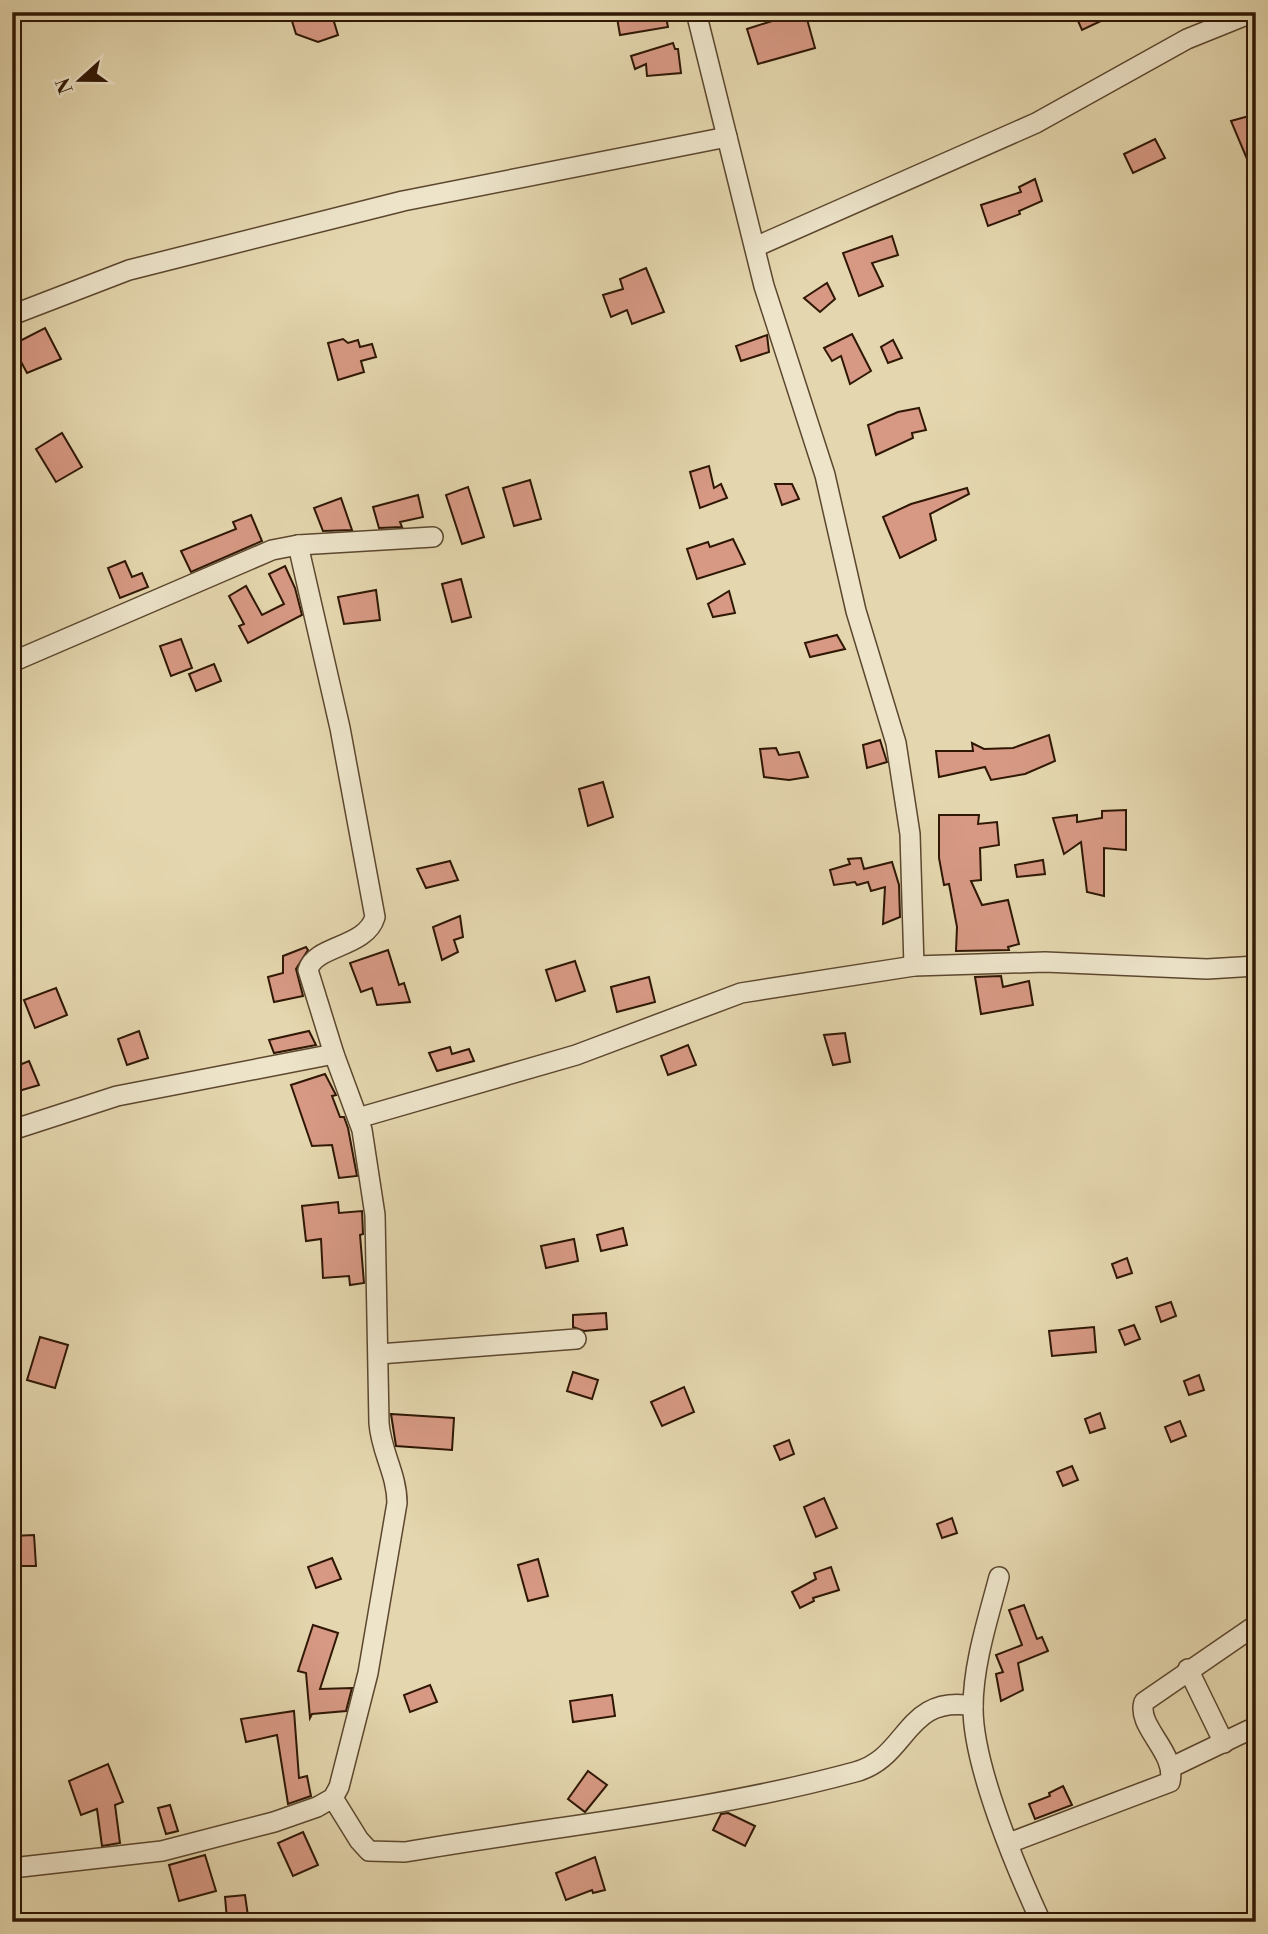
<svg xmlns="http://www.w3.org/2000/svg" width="1268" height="1934" font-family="'Libre Bodoni',serif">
<rect width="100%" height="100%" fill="#e4d6ae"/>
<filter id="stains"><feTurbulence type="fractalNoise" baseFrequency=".00286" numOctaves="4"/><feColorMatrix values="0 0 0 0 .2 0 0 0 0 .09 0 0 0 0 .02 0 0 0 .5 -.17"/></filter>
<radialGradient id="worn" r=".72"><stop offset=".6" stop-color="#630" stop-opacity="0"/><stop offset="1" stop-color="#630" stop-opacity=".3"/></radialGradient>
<g fill="#d79984" stroke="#2f1704" stroke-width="2">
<path d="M616,12h49l3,15 -48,8z"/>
<path d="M769,12h36l10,36 -57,16 -11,-35 25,-8z"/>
<path d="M1074,12h46l-38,18z"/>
<path d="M332,15l6,20 -20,7 -22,-8 -4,-13z"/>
<path d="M673,43l2,6h3l3,24 -34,3 -1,-12 -11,5 -4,-13z"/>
<path d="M1256,114v64h-1l-24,-57z"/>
<path d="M1155,139l10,19 -32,15 -9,-19z"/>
<path d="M1035,179l7,22 -23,10 1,3 -32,12 -7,-21 40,-13 -2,-5z"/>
<path d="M892,236l6,19 -26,8 11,23 -24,10 -16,-43z"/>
<path d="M646,268l18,44 -32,12 -5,-14 -16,7 -8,-22 20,-6 -3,-10z"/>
<path d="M827,283l8,16 -15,13 -16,-14z"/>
<path d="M45,328l16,31 -34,14 -15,-28z"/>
<path d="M852,334l19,37 -21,13 -9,-28 -9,5 -8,-13z"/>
<path d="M767,335l2,17 -28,9 -5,-15z"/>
<path d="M343,339l5,4 10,-3 2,7 12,-3 4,13 -15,4 3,11 -26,8 -10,-37z"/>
<path d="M893,340l9,18 -14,5 -7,-16z"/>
<path d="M919,408l7,22 -14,3 1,5 -37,17 -8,-30 30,-13z"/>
<path d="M62,433l20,34 -26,15 -20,-33z"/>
<path d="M709,466l5,22 7,-4 6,14 -27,10 -10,-36z"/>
<path d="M530,480l11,39 -27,7 -11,-38z"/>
<path d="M775,484h17l7,15 -17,6z"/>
<path d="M468,487l16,50 -22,7 -16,-49z"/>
<path d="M967,488l2,6 -39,20 6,26 -36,18 -17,-41 28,-13z"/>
<path d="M418,495l5,22 -23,5 2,5 -23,1 -6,-21z"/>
<path d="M341,498l11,32 -29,1 -9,-23z"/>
<path d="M251,515l11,26 -71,31 -10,-21 55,-22 -3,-7z"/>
<path d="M733,539l12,25 -48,15 -10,-30 21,-7 2,5z"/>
<path d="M125,561l7,16 10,-4 6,14 -28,11 -12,-30z"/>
<path d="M285,566l10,22 7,27 -54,28 -9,-17 5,-2 -15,-28 17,-10 16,29 22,-11 -15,-30z"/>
<path d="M461,579l10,38 -19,5 -10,-38z"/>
<path d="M376,590l4,30 -36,4 -6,-27z"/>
<path d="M729,591l6,22 -22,4 -5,-13z"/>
<path d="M837,635l8,14 -35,8 -5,-14z"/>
<path d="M181,639l11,29 -21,8 -11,-30z"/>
<path d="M214,664l7,17 -25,10 -7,-17z"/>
<path d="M1049,735l6,26 -30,13 -34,6 -6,-13 -46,10 -3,-26h37l-1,-8 12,6 29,-1z"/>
<path d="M880,740l7,22 -20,6 -4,-23z"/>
<path d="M776,748l3,7 20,-3 9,25 -19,3 -25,-3 -4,-28z"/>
<path d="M603,782l10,35 -25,9 -9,-37z"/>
<path d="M1126,810v40l-22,-2v48l-17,-4 -6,-50 -17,12 -11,-36 24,-3v7l25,-4v-7z"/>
<path d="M939,815h40l-1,9 19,-2 2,23 -19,3 1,32 -10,1 11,24 26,-5 11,44 -11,3 1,3 -53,1 1,-24 -8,-43 -5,1 -5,-27z"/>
<path d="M861,858l3,11 28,-7 7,23 1,32 -17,7 2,-37 -14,4 -3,-9 -11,3 -2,-3 -21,3 -4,-15 20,-6 -2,-5z"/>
<path d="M1043,860l2,14 -28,3 -2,-12z"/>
<path d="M450,861l8,19 -32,8 -9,-19z"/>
<path d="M460,916l3,21 -9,3 4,12 -16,8 -9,-33z"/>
<path d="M306,947l2,3 -12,19 7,27 -29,6 -6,-25 15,-4v-17z"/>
<path d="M388,950l11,35 5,-2 6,19 -33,3 -5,-17 -11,4 -11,-29z"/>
<path d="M575,961l10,30 -29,10 -10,-31z"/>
<path d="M1001,976l2,11 26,-6 4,24 -52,9 -6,-37z"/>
<path d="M649,977l6,25 -38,10 -6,-25z"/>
<path d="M56,988l11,27 -32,13 -11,-28z"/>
<path d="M139,1031l9,27 -21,7 -9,-26z"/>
<path d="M309,1031l7,14 -42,8 -5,-13z"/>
<path d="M845,1033l5,29 -17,3 -9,-30z"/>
<path d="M688,1045l8,20 -28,10 -7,-19z"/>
<path d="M450,1047l2,7 17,-5 5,12 -37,10 -8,-18z"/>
<path d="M29,1061l10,24 -27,8v-25z"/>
<path d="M325,1074l11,21 -4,1 8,21h4l4,11 9,48 -18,2 -7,-33 -20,1 -21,-61z"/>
<path d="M338,1202l1,11 23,-2 1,23 -3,1 4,48 -14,2 -1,-9 -26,2 -2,-39 -15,2 -4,-35z"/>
<path d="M623,1228l4,17 -26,6 -4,-16z"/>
<path d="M574,1239l4,22 -32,7 -5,-22z"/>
<path d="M1127,1258l5,15 -15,5 -5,-14z"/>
<path d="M1171,1302l5,14 -15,6 -5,-15z"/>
<path d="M606,1313l1,16 -23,2 -11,-4v-12z"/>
<path d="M1134,1325l6,14 -15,6 -6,-15z"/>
<path d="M1094,1327l2,25 -44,4 -3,-25z"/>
<path d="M40,1337l28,8 -13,43 -28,-8z"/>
<path d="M573,1372l25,8 -6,19 -25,-8z"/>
<path d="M1199,1375l5,15 -15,5 -5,-14z"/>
<path d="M684,1387l10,25 -32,14 -11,-24z"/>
<path d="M1100,1413l5,15 -15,5 -5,-14z"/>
<path d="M391,1414l63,4 -2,32 -56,-4z"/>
<path d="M1180,1421l6,15 -15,6 -6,-15z"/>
<path d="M789,1440l5,14 -14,6 -6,-14z"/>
<path d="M1072,1466l6,14 -15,6 -6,-14z"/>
<path d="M824,1498l13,30 -21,9 -12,-30z"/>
<path d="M952,1518l5,15 -15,5 -5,-14z"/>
<path d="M34,1535l2,31h-24v-30z"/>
<path d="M332,1558l9,21 -25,9 -8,-21z"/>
<path d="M538,1559l10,37 -20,5 -10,-36z"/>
<path d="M831,1567l8,23 -26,8 1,3 -14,7 -8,-16 24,-13 -2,-6z"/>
<path d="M1024,1605l13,34 5,-2 6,14 -30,12 5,27 -22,11 -5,-27 7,-2 -7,-17 26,-10 -13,-35z"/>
<path d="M313,1625l25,8 -18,56 32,-1 -6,23 -34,3 -2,4 -4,-45 -8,-2z"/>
<path d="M430,1685l7,17 -27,10 -6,-17z"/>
<path d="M612,1695l3,21 -42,6 -3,-21z"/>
<path d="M294,1711l5,67 8,-2 4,20 -23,8 -11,-69 -31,7 -5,-23z"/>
<path d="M108,1764l15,38 -8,3 5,38 -18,3 -5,-37 -16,6 -12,-34z"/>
<path d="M588,1771l19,14 -22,27 -17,-13z"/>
<path d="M1063,1786l9,19 -37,14 -6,-15 21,-8 -1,-3z"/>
<path d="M170,1805l8,26 -12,3 -8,-26z"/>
<path d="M728,1813l27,13 -10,20 -32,-16 8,-16z"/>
<path d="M303,1832l15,33 -25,11 -15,-33z"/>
<path d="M205,1855l11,36 -37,10 -10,-36z"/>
<path d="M595,1857l10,33 -12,3 -1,-3 -26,10 -10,-27z"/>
<path d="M245,1895l3,21 -21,3 -2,-22z"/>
</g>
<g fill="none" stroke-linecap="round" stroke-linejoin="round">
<defs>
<g id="minor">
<path d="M696,12l68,274 61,189 31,136 40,132 14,91 4,132"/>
<path d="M755,247l281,-124 151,-84 67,-27"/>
<path d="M12,315l117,-45 274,-69 324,-64"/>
<path d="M12,662l260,-112 26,-5 135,-8"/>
<path d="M358,1118l218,-63 165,-62 173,-27 131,-4 162,7 49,-3"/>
<path d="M12,1130l105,-34 217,-42"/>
<path d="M379,1354l197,-15"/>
<path d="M999,1577c-11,42 -26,87 -26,131 0,58 43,160 68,214"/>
<path d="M1188,1669l36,74"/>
<path d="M1172,1767l77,-37"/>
<path d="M333,1798l26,42 10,11 36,1c149,-26 303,-40 450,-80 54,-14 49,-78 118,-66"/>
<path d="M1009,1843l161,-61c7,-30 -34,-55 -26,-80l112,-77"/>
<path d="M12,1868l150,-17 112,-29 43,-15 16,-9 6,-11 29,-114 29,-170c0,-29 -16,-51 -18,-80l-4,-208 -13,-85 -28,-76 -26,-84c7,-25 58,-22 67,-53l-35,-189 -42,-183"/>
</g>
</defs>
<use href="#minor" stroke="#5c472e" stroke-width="22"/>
<use href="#minor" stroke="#ede4ca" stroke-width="19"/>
</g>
<rect width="1268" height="1934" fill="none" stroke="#e4d6ae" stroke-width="42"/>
<rect x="14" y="14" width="1240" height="1906" fill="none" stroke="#2f1704" stroke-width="3.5"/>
<rect x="21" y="21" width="1226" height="1892" fill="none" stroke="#2f1704" stroke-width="2"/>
<g transform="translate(80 80) rotate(249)" stroke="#ede4ca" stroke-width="5" paint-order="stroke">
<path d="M0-5L12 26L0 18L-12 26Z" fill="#2f1704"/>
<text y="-10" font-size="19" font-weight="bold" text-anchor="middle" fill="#2f1704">N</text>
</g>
<rect width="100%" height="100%" filter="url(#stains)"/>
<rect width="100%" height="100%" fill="url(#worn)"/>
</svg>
